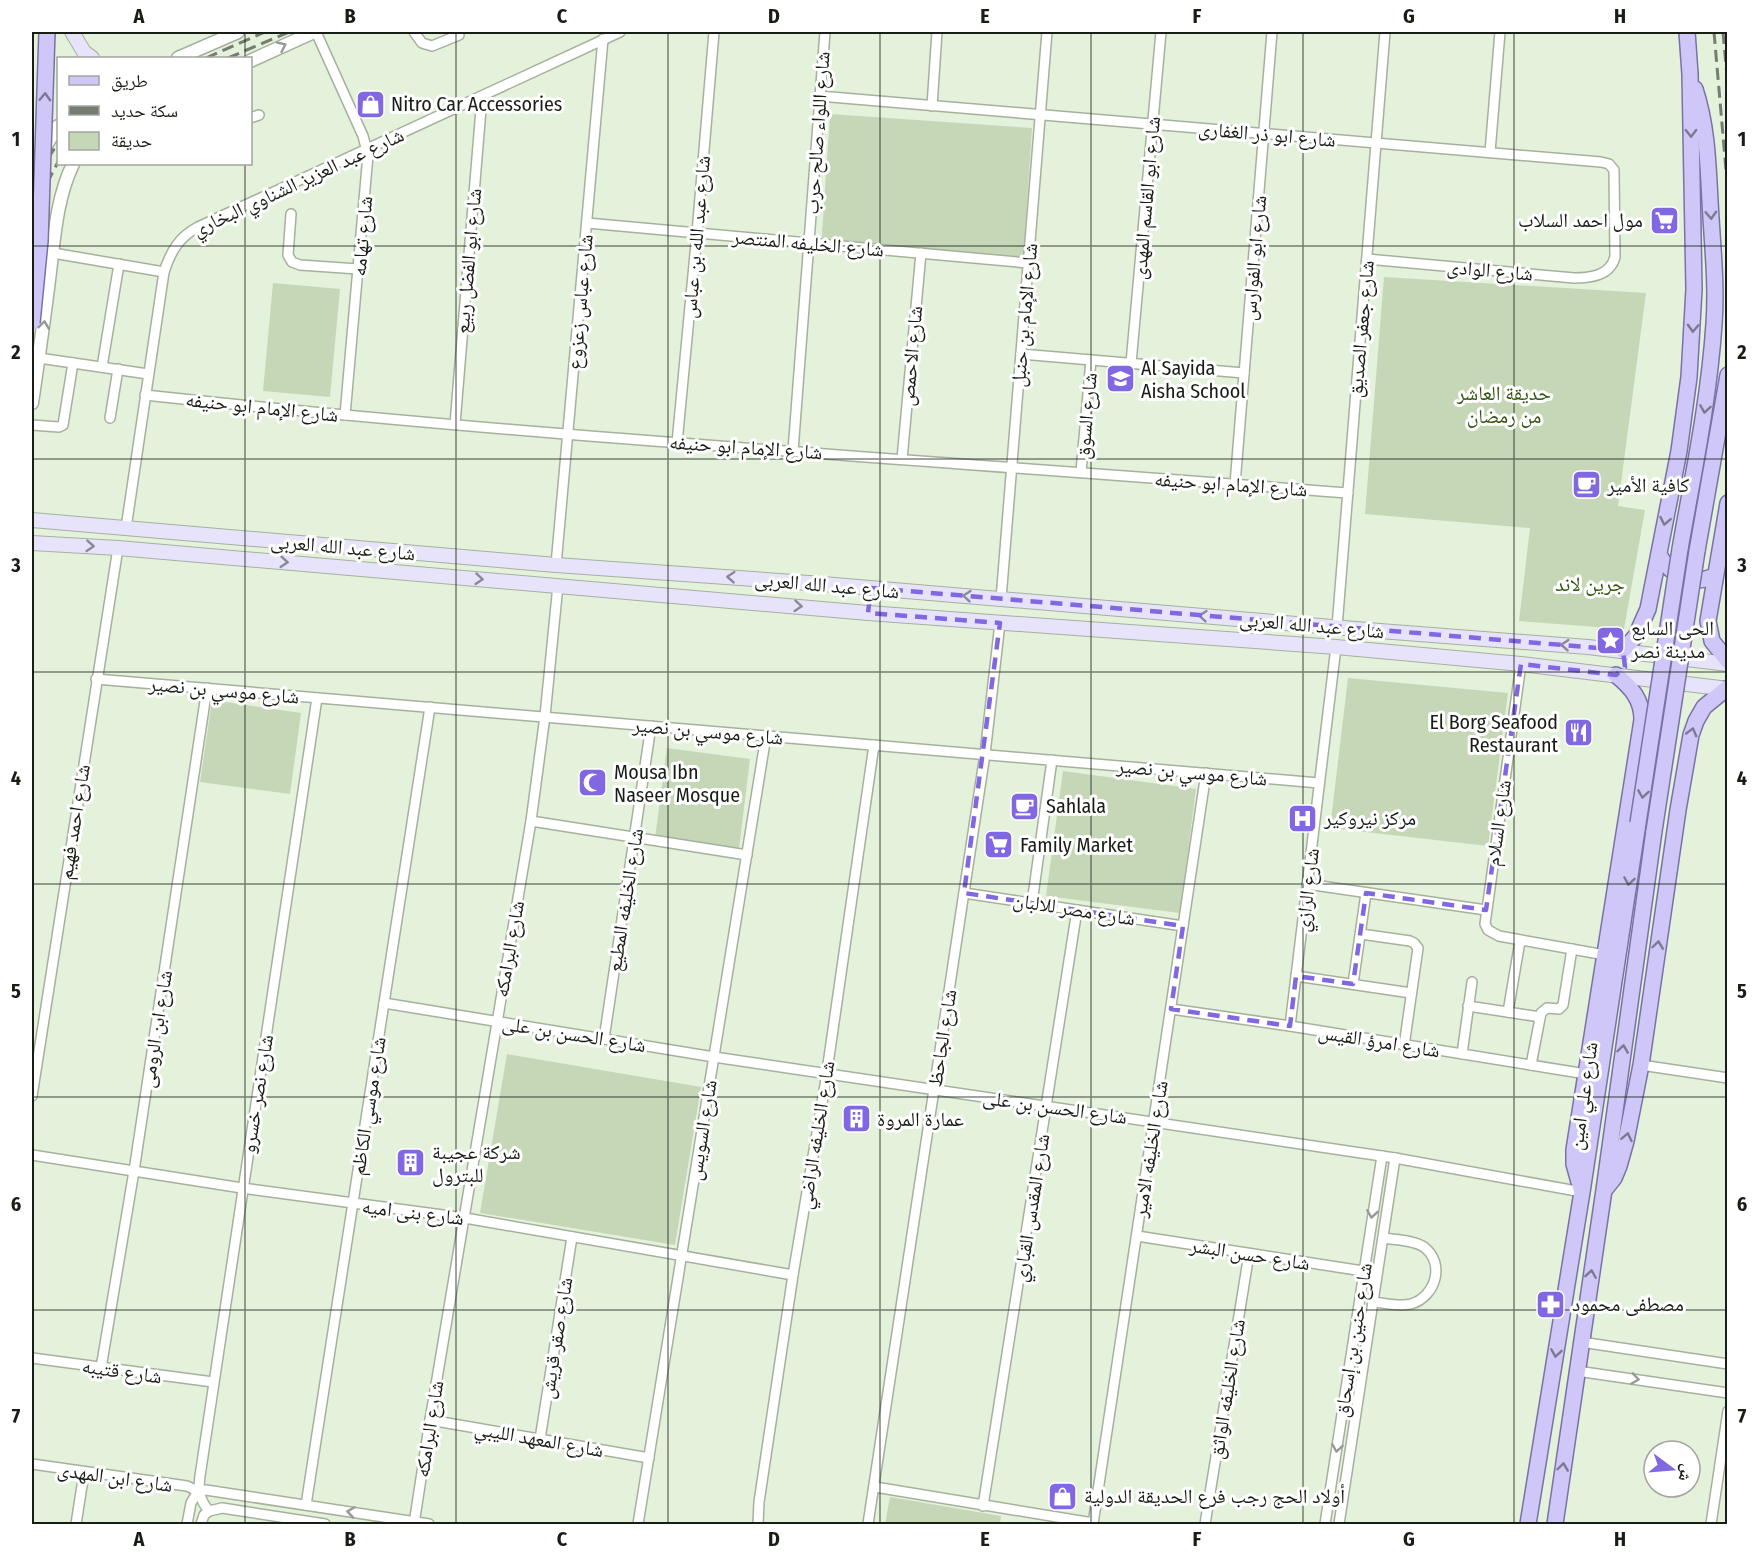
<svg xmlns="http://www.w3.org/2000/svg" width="1759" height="1556" font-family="'Fira Sans Condensed','Noto Naskh Arabic',sans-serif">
<rect width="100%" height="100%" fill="#e4f1db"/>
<g fill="#c6d7b8">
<path d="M830,114l202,14 -9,134 -202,-13z"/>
<path d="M1384,277l262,16 -28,213 27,4 -21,119 -105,-8 11,-93 -165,-14z"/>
<path d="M273,283l67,6 -10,108 -67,-6z"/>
<path d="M1348,678l160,15 -20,153 -158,-18z"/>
<path d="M212,700l89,13 -11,81 -90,-12z"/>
<path d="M667,748l83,11 -11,90 -84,-11z"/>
<path d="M1063,771l133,18 -16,124 -134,-17z"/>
<path d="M507,1054l194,33 -26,158 -195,-32z"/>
<path d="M890,1497l111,19 -1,8h-115z"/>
</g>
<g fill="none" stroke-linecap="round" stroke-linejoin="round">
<defs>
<g id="minor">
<path d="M316,32l47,104 5,19 -23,260"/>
<path d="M414,32l8,11 10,3 27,-11"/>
<path d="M819,96l782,66 8,2 5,6 1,87c-5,19 -25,21 -41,21l-207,-19"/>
<path d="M932,106l5,-74"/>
<path d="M250,118l9,-3"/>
<path d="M1490,152l10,-120"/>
<path d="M291,214l-3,41 4,7 8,3 58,4"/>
<path d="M587,223l441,40"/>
<path d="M53,253l111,19"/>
<path d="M1021,354l223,19"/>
<path d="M39,358l109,16"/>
<path d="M1131,363l30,-331"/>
<path d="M102,367l17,-103"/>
<path d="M145,395c400,43 802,66 1203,98"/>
<path d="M110,418l8,-49"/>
<path d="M455,424l27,-327"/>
<path d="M32,425l27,2 4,-2 10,-62"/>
<path d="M677,443l20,-210 17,-201"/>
<path d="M793,451l32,-419"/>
<path d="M902,459l19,-206"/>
<path d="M1081,472l10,-112"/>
<path d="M1235,484l37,-452"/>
<path d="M126,528l38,-256c7,-21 15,-35 34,-45l422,-195"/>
<path d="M556,565l47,-526"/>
<path d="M1001,599l46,-567"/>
<path d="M1337,627l48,-595"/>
<path d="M1521,664l-36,260 3,6 11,6 106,19"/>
<path d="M96,679l1223,104"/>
<path d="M531,821l216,34"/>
<path d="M1307,884l179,26"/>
<path d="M964,893l219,33"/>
<path d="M1032,903l20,-143"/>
<path d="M1361,934l49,7 4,2 4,5 -14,98"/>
<path d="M1296,976l115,17"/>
<path d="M1353,984l13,-91"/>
<path d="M384,1003l330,54 681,101 187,34"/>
<path d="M1468,1006l72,11"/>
<path d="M1171,1009l119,17 296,48"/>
<path d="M1508,1012l12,-71"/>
<path d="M1290,1026l46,-379"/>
<path d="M604,1039l47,-313"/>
<path d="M1462,1054l10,-72"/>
<path d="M1531,1065l10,-52 6,-5 12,1 4,-4 9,-56"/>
<path d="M1641,1065l87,13"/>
<path d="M32,1096l86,-548"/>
<path d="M32,1155l210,33 223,30 328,57"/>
<path d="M1137,1236l226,35"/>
<path d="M1373,1302c12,1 27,5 38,2 24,-7 35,-40 13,-57 -10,-7 -28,-7 -41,-9"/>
<path d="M1581,1342l147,22"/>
<path d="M32,1358l181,24"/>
<path d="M101,1368l33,-197 73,-483"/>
<path d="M1577,1371l151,22"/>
<path d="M430,1420l219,38"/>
<path d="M540,1439l32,-202"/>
<path d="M32,1464l155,22 11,5"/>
<path d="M875,1487l218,36"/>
<path d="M198,1491l8,-1 223,34"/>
<path d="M306,1505l124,-798"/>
<path d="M983,1506l94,-596"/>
<path d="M209,1511c-10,-12 -11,-21 -9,-35l117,-778"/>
<path d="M209,1511l13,-3 103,16"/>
<path d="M76,1524l8,-51"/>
<path d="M187,1524l4,-21 7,-12"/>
<path d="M201,1524l3,-9 5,-4"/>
<path d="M414,1524l16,-104 101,-599 14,-105 13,-131"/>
<path d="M638,1524l128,-788"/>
<path d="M758,1524l1,-22 34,-227 32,-190 49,-340"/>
<path d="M868,1524l117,-770 15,-131"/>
<path d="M1093,1524l113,-751"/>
<path d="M1205,1524l44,-270"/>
<path d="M1325,1524l57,-368"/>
<path d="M1339,1524l56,-366"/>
<path d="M1711,1524l17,-113"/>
</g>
<g id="tertiary">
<path d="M178,58l60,-26"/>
<path d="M250,61l64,-29"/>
<path d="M32,168l26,-42"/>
<path d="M32,403c6,-41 12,-82 17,-123 5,-39 7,-81 24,-116"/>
</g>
<g id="secondary">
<path d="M72,32l12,20 8,6"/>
<path d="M32,520l524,45 267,19 557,47 208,16 140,17"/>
<path d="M32,543l86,5 750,65 468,34 185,17 207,25"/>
</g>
<g id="primary">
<path d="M1728,503l-20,118 4,20 16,20"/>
<path d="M1680,549c13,-74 29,-149 34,-225 3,-41 -2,-82 -4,-123 -2,-38 -3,-75 -15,-112"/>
<path d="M1697,551l31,-176"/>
<path d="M1659,555c13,21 32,31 56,21"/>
<path d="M1623,650l13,-14 12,-27 31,-158 10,-74 5,-88 -4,-215 -3,-42"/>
<path d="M1606,1188l8,-10 5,-12 7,-25 15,-76 37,-255 13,-75 5,-14 8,-14 22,-18"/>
<path d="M1581,1189l-7,-25v-14l68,-430c0,-20 -10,-32 -26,-45"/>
<path d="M1528,1524l54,-332 56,-369"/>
<path d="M1555,1524l49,-334 50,-359"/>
</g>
</defs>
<use href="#minor" stroke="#a6b19d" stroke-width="12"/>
<use href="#tertiary" stroke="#a6b19d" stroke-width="15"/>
<use href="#secondary" stroke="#a6b19d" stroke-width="16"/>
<use href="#primary" stroke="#7973a5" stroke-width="18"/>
<use href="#minor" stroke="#fff" stroke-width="9"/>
<use href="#tertiary" stroke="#fff" stroke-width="12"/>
<use href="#secondary" stroke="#e6e3fb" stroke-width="14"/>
<use href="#primary" stroke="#cec7f7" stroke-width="15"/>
<g stroke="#747d6f" stroke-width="3" stroke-dasharray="12 6" stroke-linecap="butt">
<path d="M1714,32l14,161"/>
<path d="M1723,32l5,55"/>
<path d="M206,58l59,-26"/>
<path d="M228,58l61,-26"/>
<path d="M32,191l13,-28 13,-20"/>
<path d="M32,235l12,-46 14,-27"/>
</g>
<defs>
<g id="primary-bridge">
<path d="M32,323l8,-82 7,-209"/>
<path d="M1638,823l42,-274"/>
<path d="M1654,831l43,-280"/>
</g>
</defs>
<use href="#primary-bridge" stroke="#7973a5" stroke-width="18" stroke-linecap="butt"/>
<use href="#primary-bridge" stroke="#cec7f7" stroke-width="15"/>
</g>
<defs><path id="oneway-chevron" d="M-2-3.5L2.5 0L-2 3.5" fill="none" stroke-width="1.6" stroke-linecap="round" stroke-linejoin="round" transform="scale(1.5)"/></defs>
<g stroke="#979996">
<use href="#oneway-chevron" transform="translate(282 46) rotate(-25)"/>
<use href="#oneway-chevron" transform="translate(44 325) rotate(-83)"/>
<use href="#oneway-chevron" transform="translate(1372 1214) rotate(99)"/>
<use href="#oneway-chevron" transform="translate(1635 1379) rotate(8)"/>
<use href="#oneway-chevron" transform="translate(1337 1448) rotate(99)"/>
<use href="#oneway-chevron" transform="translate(351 1512) rotate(-171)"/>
</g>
<g stroke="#7c7a91">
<use href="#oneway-chevron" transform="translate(45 97) rotate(-88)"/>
<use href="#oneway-chevron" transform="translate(1691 133) rotate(89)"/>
<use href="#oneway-chevron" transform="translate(1711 215) rotate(87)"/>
<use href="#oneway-chevron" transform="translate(1693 328) rotate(93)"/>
<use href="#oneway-chevron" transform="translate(1705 409) rotate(99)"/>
<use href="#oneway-chevron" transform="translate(1665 521) rotate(101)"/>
<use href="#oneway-chevron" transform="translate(1692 732) rotate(-75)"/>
<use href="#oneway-chevron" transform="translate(1643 794) rotate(99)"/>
<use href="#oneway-chevron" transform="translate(1629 881) rotate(99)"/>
<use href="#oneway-chevron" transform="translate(1658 945) rotate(-82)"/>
<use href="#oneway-chevron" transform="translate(1623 1049) rotate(-82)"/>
<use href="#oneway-chevron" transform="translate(1627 1137) rotate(-78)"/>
<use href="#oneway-chevron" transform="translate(1591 1274) rotate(-81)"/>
<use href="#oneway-chevron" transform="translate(1556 1353) rotate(99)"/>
<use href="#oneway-chevron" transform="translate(1563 1467) rotate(-82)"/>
</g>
<g stroke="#898a94">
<use href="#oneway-chevron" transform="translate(90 546) rotate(4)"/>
<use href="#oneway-chevron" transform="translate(284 562) rotate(5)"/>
<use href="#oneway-chevron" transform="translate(731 577) rotate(-176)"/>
<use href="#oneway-chevron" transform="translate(479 579) rotate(5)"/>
<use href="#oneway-chevron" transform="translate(967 596) rotate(-175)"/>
<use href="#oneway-chevron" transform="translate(798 606) rotate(5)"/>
<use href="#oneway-chevron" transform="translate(1203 616) rotate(-175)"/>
<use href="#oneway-chevron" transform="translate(1565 645) rotate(-176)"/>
</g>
<path fill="none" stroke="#8167e2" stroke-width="4.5" stroke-dasharray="12 8" stroke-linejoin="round" d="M871,588l752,62 2,17 -9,8 -95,-11 -35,246 -120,-17 -13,91 -57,-8 -6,50 -119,-17 12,-83 -219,-33 36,-270 -132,-10z"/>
<path fill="none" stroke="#181d15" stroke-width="1.5" stroke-opacity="0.55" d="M245,32v26M456,32v1492M668,32v1492M880,32v1492M1091,32v1492M1303,32v1492M1514,32v1492M245,164v1360M32,246h1696M32,459h1696M32,672h1696M32,884h1696M32,1097h1696M32,1310h1696"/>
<defs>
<symbol id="shop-square" viewBox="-11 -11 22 22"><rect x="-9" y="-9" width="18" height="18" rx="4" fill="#8167e2" stroke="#fff"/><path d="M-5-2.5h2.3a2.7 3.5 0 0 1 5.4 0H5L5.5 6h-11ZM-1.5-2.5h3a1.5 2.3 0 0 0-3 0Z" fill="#fff"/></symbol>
<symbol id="supermarket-square" viewBox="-11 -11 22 22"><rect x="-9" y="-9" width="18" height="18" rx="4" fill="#8167e2" stroke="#fff"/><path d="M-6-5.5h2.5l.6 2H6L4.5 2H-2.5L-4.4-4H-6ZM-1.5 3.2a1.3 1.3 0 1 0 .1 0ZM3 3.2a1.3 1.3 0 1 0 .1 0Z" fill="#fff"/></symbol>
<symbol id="school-square" viewBox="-11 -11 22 22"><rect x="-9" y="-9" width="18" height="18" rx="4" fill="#8167e2" stroke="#fff"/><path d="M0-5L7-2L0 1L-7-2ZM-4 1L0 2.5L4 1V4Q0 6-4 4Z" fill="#fff"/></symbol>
<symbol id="cafe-square" viewBox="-11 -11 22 22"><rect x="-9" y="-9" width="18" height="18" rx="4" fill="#8167e2" stroke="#fff"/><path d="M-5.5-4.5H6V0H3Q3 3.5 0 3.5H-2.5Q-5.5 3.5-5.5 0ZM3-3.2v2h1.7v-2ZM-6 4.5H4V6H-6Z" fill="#fff"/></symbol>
<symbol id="sight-square" viewBox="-11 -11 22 22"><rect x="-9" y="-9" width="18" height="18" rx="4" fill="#8167e2" stroke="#fff"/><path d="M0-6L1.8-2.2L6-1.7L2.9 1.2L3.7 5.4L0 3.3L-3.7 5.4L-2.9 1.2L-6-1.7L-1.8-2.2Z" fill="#fff"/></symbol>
<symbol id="restaurant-square" viewBox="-11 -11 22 22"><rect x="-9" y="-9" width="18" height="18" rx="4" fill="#8167e2" stroke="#fff"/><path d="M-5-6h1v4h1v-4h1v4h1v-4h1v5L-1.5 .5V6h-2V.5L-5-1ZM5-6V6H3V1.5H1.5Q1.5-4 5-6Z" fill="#fff"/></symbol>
<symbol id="mosque-square" viewBox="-11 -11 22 22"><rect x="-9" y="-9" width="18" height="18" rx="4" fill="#8167e2" stroke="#fff"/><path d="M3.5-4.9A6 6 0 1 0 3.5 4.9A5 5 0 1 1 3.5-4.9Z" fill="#fff"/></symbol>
<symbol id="hospital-square" viewBox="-11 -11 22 22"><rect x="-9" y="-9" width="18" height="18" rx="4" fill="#8167e2" stroke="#fff"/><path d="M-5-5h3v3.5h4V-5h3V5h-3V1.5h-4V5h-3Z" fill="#fff"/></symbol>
<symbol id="building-square" viewBox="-11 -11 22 22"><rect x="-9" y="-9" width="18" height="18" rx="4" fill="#8167e2" stroke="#fff"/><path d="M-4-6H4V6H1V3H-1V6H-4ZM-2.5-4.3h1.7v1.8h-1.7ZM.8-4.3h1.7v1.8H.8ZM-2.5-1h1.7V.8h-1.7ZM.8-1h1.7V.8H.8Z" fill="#fff"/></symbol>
<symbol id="pharmacy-square" viewBox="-11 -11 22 22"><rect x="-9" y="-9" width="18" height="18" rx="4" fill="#8167e2" stroke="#fff"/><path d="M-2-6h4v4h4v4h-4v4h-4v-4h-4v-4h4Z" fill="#fff"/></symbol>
</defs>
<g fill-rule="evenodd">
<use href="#shop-square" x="354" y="88" width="33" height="33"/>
<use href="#supermarket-square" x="1648" y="204" width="33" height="33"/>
<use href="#school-square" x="1104" y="362" width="33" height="33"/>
<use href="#cafe-square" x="1570" y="468" width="33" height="33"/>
<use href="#sight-square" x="1594" y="624" width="33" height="33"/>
<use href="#restaurant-square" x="1562" y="716" width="33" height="33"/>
<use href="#mosque-square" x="576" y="766" width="33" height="33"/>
<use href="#cafe-square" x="1008" y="790" width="33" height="33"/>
<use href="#hospital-square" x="1286" y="802" width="33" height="33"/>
<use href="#supermarket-square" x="982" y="828" width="33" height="33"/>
<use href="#building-square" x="840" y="1102" width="33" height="33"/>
<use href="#building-square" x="394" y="1146" width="33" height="33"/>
<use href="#pharmacy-square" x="1534" y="1288" width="33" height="33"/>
<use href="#shop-square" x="1046" y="1480" width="33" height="33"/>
</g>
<g text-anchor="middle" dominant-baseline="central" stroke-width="6" stroke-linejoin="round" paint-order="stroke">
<g font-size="20" fill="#181d15" stroke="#fff" text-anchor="start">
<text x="391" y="104">Nitro Car Accessories</text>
<text x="1643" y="220" text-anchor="end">مول احمد السلاب</text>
<text x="1141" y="368">Al Sayida<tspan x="1141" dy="23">Aisha School</tspan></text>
<text x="1607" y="485">كافية الأمير</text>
<text x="1631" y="628">الحى السابع<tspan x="1631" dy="23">مدينة نصر</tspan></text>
<text x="1558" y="722" text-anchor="end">El Borg Seafood<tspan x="1558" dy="23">Restaurant</tspan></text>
<text x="614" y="772">Mousa Ibn<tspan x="614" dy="23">Naseer Mosque</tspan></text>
<text x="1046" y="806">Sahlala</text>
<text x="1324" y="818">مركز نيروكير</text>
<text x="1020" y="845">Family Market</text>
<text x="877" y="1119">عمارة المروة</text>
<text x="432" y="1152">شركة عجيبة<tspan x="432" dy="23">للبترول</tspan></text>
<text x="1572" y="1304">مصطفى محمود</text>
<text x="1084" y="1496">أولاد الحج رجب فرع الحديقة الدولية</text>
</g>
<g font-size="20" fill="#181d15" stroke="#fff">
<text transform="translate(817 133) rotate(-86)">شارع اللواء صالح حرب</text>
<text transform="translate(1267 134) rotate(5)">شارع ابو ذر الغفارى</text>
<text transform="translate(298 182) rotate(-25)">شارع عبد العزيز الشناوي البخاري</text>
<text transform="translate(1146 198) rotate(-85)">شارع ابو القاسم المهدى</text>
<text transform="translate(362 236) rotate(-85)">شارع تهامه</text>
<text transform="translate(696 237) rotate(-85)">شارع عبد الله بن عباس</text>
<text transform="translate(808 243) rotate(5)">شارع الخليفه المنتصر</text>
<text transform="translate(1254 258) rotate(-85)">شارع ابو الفوارس</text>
<text transform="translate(468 261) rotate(-85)">شارع ابو الفضل ربيع</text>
<text transform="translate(1490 270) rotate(5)">شارع الوادى</text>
<text transform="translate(580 302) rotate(-85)">شارع عباس زعزوع</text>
<text transform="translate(1024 315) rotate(-85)">شارع الإمام بن حنبل</text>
<text transform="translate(1361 329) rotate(-85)">شارع جعفر الصديق</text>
<text transform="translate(911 356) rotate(-85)">شارع الاحمص</text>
<text transform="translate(262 407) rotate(6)">شارع الإمام ابو حنيفه</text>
<text transform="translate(1086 416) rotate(-85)">شارع السوق</text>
<text transform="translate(746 447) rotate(4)">شارع الإمام ابو حنيفه</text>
<text transform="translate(1231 484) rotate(4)">شارع الإمام ابو حنيفه</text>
<text transform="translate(343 547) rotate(5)">شارع عبد الله العربى</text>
<text transform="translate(827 585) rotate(5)">شارع عبد الله العربى</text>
<text transform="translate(1312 625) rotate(5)">شارع عبد الله العربى</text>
<text transform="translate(224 690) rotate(5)">شارع موسي بن نصير</text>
<text transform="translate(708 731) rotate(5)">شارع موسي بن نصير</text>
<text transform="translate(1192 772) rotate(5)">شارع موسي بن نصير</text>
<text transform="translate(74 822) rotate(-81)">شارع احمد فهيم</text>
<text transform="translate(1498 823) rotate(-82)">شارع السلام</text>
<text transform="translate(1307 890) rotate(-83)">شارع الرازي</text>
<text transform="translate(625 900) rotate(-81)">شارع الخليفه المطيع</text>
<text transform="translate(1074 909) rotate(9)">شارع مصر للالبان</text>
<text transform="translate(509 949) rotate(-80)">شارع البرامكه</text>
<text transform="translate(156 1029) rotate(-81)">شارع ابن الرومى</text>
<text transform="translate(574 1034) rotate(9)">شارع الحسن بن على</text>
<text transform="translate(942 1038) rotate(-81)">شارع الجاحظ</text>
<text transform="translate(1379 1041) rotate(9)">شارع امرؤ القيس</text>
<text transform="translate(257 1094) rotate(-81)">شارع نصر خسرو</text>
<text transform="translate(1583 1096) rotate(-82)">شارع علي امين</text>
<text transform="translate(368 1106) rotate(-81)">شارع موسي الكاظم</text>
<text transform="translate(1055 1107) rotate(8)">شارع الحسن بن على</text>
<text transform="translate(702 1130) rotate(-81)">شارع السويس</text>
<text transform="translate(816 1135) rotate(-81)">شارع الخليفه الراضي</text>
<text transform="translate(1150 1149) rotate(-81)">شارع الخليفه الامير</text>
<text transform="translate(1031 1208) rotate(-81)">شارع المقدس القباري</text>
<text transform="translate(413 1212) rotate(7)">شارع بنى اميه</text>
<text transform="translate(1250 1254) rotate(9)">شارع حسن البشر</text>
<text transform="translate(556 1338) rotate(-81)">شارع صقر قريش</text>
<text transform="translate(1353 1340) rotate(-81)">شارع حنين بن إسحاق</text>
<text transform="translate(122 1371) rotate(8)">شارع قتيبه</text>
<text transform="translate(1227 1389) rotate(-81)">شارع الخليفه الواثق</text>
<text transform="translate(429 1429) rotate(-81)">شارع البرامكه</text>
<text transform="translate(539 1439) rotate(10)">شارع المعهد الليبي</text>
<text transform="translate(115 1477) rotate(8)">شارع ابن المهدى</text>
</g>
<g font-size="20" fill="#32520c" stroke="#fff">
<text x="1504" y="393">حديقة العاشر<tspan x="1504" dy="23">من رمضان</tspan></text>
<text x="1590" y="584">جرين لاند</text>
</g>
</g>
<rect width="1759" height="1556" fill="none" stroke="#ffffff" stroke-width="66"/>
<rect x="57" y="57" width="195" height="108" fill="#ffffff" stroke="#a3a5a1" stroke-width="1.5"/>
<rect x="69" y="76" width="30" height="9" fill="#cec7f7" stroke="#a3a5a1" stroke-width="1.5"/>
<text x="111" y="87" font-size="18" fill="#181d15">طريق</text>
<rect x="69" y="106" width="30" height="9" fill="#747d6f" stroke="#a3a5a1" stroke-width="1.5"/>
<text x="111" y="117" font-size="18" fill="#181d15">سكة حديد</text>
<rect x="69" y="132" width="30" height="18" fill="#c6d7b8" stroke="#a3a5a1" stroke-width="1.5"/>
<text x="111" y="147" font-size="18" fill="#181d15">حديقة</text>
<g transform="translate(1672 1469) rotate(106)"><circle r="28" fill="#ffffff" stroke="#a3a5a1" stroke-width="1.5"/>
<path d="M0-4.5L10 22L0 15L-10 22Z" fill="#8167e2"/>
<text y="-9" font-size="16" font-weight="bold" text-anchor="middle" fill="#181d15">ش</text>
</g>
<rect x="33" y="33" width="1693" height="1490" fill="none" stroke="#181d15" stroke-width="2"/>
<g font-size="20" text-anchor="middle" font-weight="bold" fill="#181d15">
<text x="139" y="23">A</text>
<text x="350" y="23">B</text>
<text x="562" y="23">C</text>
<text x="774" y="23">D</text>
<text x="985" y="23">E</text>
<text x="1197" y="23">F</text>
<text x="1409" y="23">G</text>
<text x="1620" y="23">H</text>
<text x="16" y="146">1</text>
<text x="1742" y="146">1</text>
<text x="16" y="359">2</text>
<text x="1742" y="359">2</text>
<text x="16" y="572">3</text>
<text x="1742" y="572">3</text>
<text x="16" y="785">4</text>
<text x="1742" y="785">4</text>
<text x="16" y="998">5</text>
<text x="1742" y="998">5</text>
<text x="16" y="1211">6</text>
<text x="1742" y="1211">6</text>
<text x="16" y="1423">7</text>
<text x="1742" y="1423">7</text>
<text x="139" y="1546">A</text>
<text x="350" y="1546">B</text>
<text x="562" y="1546">C</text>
<text x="774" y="1546">D</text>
<text x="985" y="1546">E</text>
<text x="1197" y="1546">F</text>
<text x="1409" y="1546">G</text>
<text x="1620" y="1546">H</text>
</g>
</svg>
